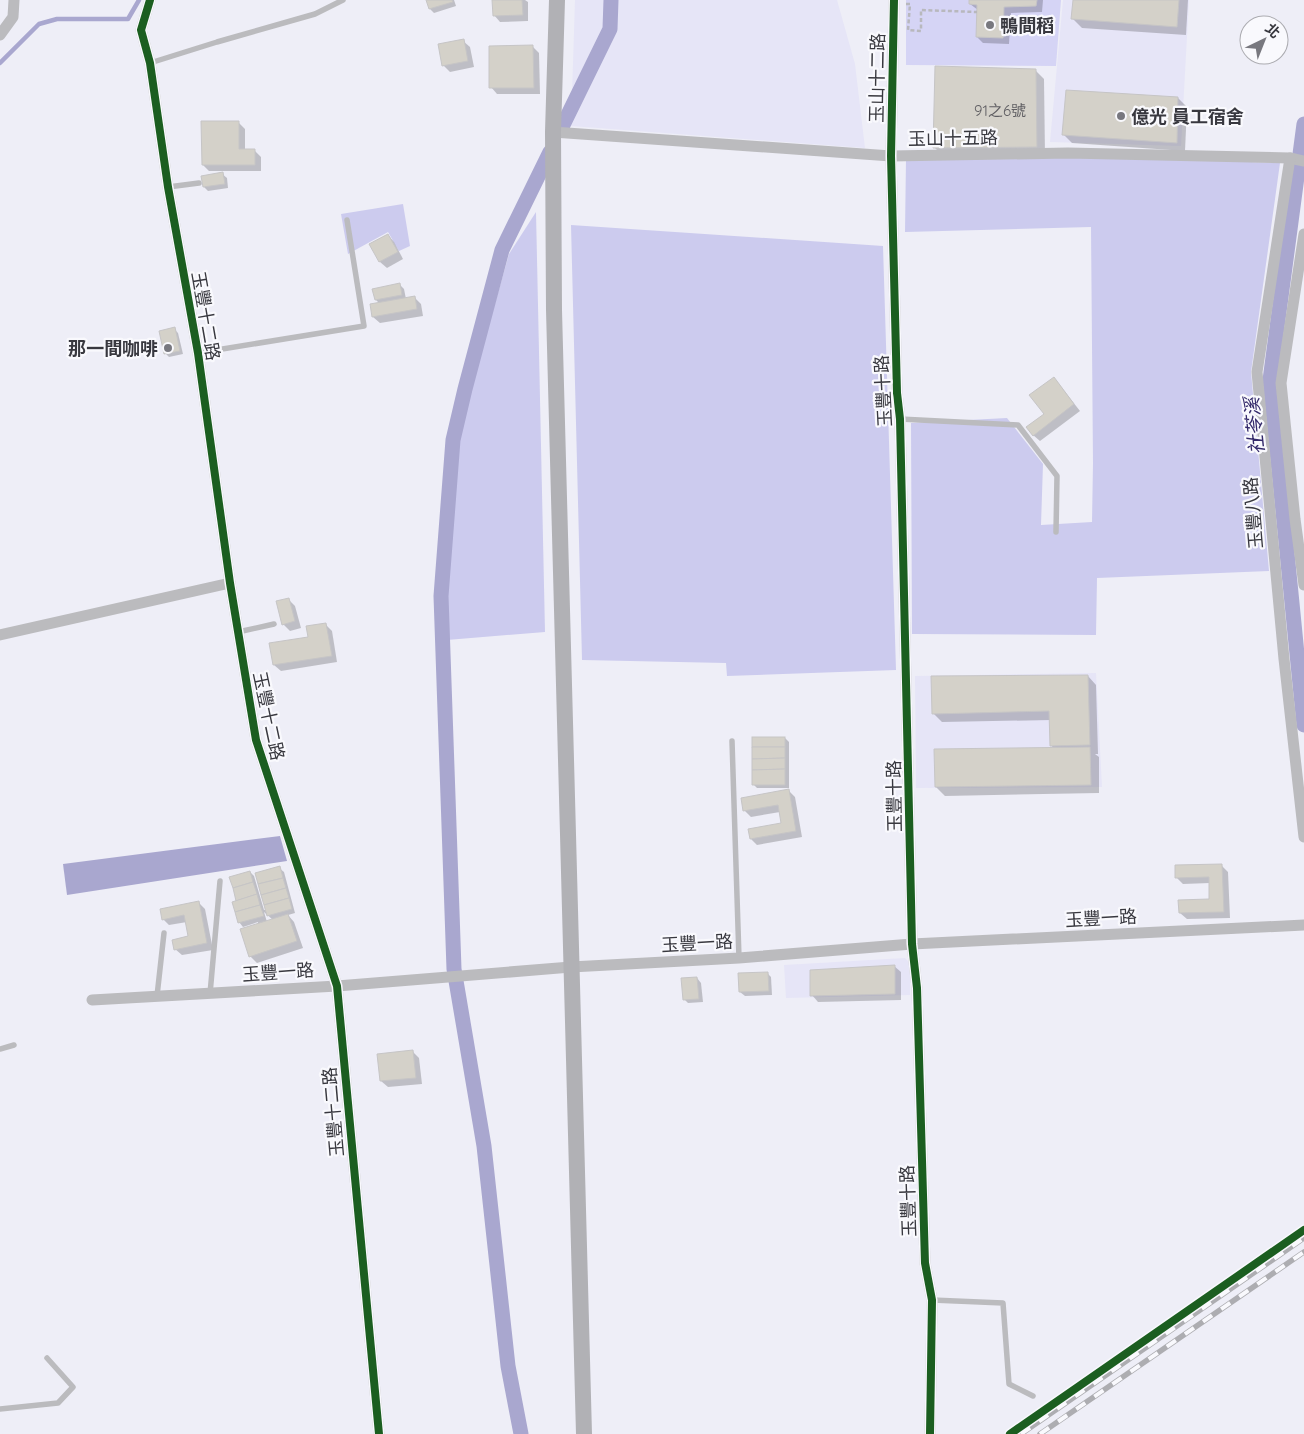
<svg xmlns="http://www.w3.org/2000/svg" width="1304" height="1434" font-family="Quicksand,'Noto Sans TC',sans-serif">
<rect width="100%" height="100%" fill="#eeeef7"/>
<g fill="#e6e5f7">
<path d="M575,0h262l18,64 10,84 -294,-22z"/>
<path d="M1063,0h126l-8,146 -131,-4z"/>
<path d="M1096,673l6,114 -186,1 -1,-112z"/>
<path d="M905,958l5,5v32l-124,3 -2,-33z"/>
</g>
<path fill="#d5d4f5" d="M906,0h155l-5,66 -150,-1z"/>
<g fill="#cccbee">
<path d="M1071,156l209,7 -29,209 18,199 -172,7 -1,57 -184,-1 -1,-211 96,-5 36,46 -2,61 51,-3 1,-59 -2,-236 -186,5 1,-73z"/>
<path d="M403,204l7,42 -11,5 -11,-19 -40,22 -7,-40z"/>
<path d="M536,212l9,420 -98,8v-49l13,-164 49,-173z"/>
<path d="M571,225l312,21 13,424 -169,6 -1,-13 -144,-3z"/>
</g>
<path fill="#a9a7cf" d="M280,836l7,25 -220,34 -4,-31z"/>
<g fill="#0003" fill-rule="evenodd">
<path d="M428,0h26l2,6 -22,7 -4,-4z"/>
<path d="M493,0h32l3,2v19l-28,1 -6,-7z"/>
<path d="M971,0h72l-1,12 -31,1 -2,31 -26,-1 -6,-6 1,-27 -8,-6z"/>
<path d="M1074,0h114l-2,35 -104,-7 -9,-9z"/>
<path d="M463,41l7,6 4,20 -24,5 -7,-7z"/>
<path d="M533,47l6,6 1,41h-43l-6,-7z"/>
<path d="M1035,70l9,9 1,77h-102l-9,-9z"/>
<path d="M1178,98l9,9 -2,44 -113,-8 -9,-9z"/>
<path d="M238,122l7,7v21h9l7,7v14h-52l-6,-6z"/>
<path d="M222,174l5,4 1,10 -20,3 -4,-4z"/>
<path d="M388,235l6,7 9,17 -16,9 -7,-6 -9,-18z"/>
<path d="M400,285l4,4 2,10 9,-1 6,6 2,12 -43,7 -7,-6 7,-13 -4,-4z"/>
<path d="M174,329l4,4 5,21 -14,3 -4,-4z"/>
<path d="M1054,378l26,33 -40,30 -7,-6 13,-21z"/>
<path d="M289,600l6,6 6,22 -11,3 -7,-7z"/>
<path d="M326,625l6,6 5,31 -56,9 -7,-6z"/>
<path d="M1088,676l8,9 2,69h-3l4,3v36l-154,3 -9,-9 118,-38 -3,-4v-25l-109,2 -9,-9z"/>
<path d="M785,738l4,4v46h-32l-4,-4z"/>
<path d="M788,790l7,7 7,40 -45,8 -6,-6 31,-15 -2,-12 -29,5 -7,-7z"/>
<path d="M1221,865l7,7 2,46 -43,1 -7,-6 31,-13 -1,-17 -27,1 -6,-6z"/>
<path d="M279,868l5,4 11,41 -7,2 6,7 9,26 -46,15 -7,-7 8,-31v-3l-15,5 -4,-5 -1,-20 12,-30 4,4 10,34h2zM264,912l9,8 -6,2z"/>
<path d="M198,902l7,7 8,41 -31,5 -7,-6 15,-12 -3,-15 -18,3 -6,-6z"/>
<path d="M894,966l7,6v28l-83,2 -6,-7z"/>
<path d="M767,973l4,4 1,18 -27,1 -5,-4z"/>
<path d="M697,978l4,5 2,19 -15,1 -4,-4z"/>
<path d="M413,1052l6,6 3,26 -34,3 -7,-6z"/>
</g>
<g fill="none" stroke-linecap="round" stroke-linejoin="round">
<path stroke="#a9a7cf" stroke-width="4.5" d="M0,63l39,-39 18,-5h71l11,-19"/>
<g stroke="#a9a7cf" stroke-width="15">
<path d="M1304,124l-34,256 34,345"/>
<path d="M561,129l49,-100 1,-29"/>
<path d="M521,1434l-13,-68 -24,-220 -30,-177 -13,-373 12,-156 12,-51 37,-139 48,-98"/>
</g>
</g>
<g fill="#d4d1c9" stroke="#c6c5c6">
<path d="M426,0h26l1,2 -24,7z"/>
<path d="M492,0h30l1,15 -30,1z"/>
<path d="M969,0h68l-1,6 -32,1 -1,31 -27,-1 1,-32 -8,-1z"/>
<path d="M1073,0h106l-2,27 -106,-8z"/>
<path d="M464,39l4,22 -26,5 -4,-22z"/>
<path d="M533,45l1,43h-45v-42z"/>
<path d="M935,66l101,3 1,78 -104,1z"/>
<path d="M1066,90l112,7 -1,46 -115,-8z"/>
<path d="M201,121h38v28h16v16h-53z"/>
<path d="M223,172l2,12 -22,3 -2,-11z"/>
<path d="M388,234l10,18 -19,10 -10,-18z"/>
<path d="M400,283l2,12 -27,5 -3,-11z"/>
<path d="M415,296l2,13 -45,8 -2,-13z"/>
<path d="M175,327l5,24 -16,3 -5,-23z"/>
<path d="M1054,377l20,27 -41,32 -7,-9 18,-13 -15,-19z"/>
<path d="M289,598l6,23 -13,4 -6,-24z"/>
<path d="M326,623l6,33 -59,9 -4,-22 39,-6 -2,-11z"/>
<path d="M1088,675l2,70 -40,1 -1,-35 -117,3 -1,-38z"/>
<rect x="752" y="737" width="33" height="10"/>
<path d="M752,747h33v11l-33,1z"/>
<path d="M1090,747l1,38 -156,2 -1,-38z"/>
<path d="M785,758v11l-33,1v-11z"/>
<path d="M785,769v16h-33v-15z"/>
<path d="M789,789l7,42 -46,8 -2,-10 33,-6 -3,-18 -35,6 -2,-13z"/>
<path d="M1222,864l2,48 -45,1 -1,-13 31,-1v-22l-34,1v-13z"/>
<path d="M280,866l3,12 -25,6 -3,-11z"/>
<path d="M250,871l3,11 -20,6 -4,-11z"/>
<path d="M283,878l3,10 -25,7 -3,-11z"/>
<path d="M253,882l4,12 -21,7 -3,-13z"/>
<path d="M286,888l3,10 -25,7 -3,-10z"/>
<path d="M257,894l3,11 -25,7 -3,-10z"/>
<path d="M289,898l3,11 -25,7 -3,-11z"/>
<path d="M199,901l8,42 -33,7 -2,-10 16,-4 -4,-21 -22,5 -2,-11z"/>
<path d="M260,905l4,11 -26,7 -3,-11z"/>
<path d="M288,914l9,27 -48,16 -9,-28z"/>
<path d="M895,965v29l-85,2v-26z"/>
<path d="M768,972l1,19 -30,1 -1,-19z"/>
<path d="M697,977l2,22 -16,1 -2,-22z"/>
<path d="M413,1050l3,28 -36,3 -3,-27z"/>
</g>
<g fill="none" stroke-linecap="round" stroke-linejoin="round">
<path stroke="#b8b8bd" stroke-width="2.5" stroke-dasharray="4 2.5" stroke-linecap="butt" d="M906,4h4l-2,26 13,1v-21l56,2"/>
<g stroke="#bbbbbe" stroke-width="5.5">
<path d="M150,63l67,-21 98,-28 28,-14"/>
<path d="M168,187l31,-4"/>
<path d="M198,353l166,-27 -17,-106"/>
<path d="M900,419l118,6 39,51 -1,56"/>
<path d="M238,632l36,-8"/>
<path d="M732,741l7,217"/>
<path d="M210,994l10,-113"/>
<path d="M157,996l7,-63"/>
<path d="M0,1049l14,-4"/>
<path d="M932,1300l71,3 6,81 24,12"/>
<path d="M0,1409l58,-6 15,-16 -26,-29"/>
</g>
<g stroke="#bbbbbe" stroke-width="11">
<path d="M150,0l-9,30 9,33 18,124 30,166 32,230 26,157 81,246 42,448"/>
<path d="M894,0l-3,156 6,237 3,26 12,525 5,44 8,275 7,37 -2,134"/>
<path d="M0,35l13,-18 1,-17"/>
<path d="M553,132l338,24 177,-3 222,5 14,3"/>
<path d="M1290,158l-33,214 27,287 20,178"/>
<path d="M1304,234l-23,149 14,136 9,66"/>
<path d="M0,635l230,-52"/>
<path d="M92,1000l245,-14 234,-19 168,-9 173,-14 392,-19"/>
</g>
<path stroke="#b1b1b5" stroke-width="16" d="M557,0l-4,132 1,178 30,1124"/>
<defs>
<g id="rail">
<path d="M1021,1434l283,-196"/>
<path d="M1040,1434l264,-182"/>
</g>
</defs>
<use href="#rail" stroke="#adadb1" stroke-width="5.5"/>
<use href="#rail" stroke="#f9f9fd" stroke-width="4" stroke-dasharray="11" stroke-linecap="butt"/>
<defs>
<g id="cycleway">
<path d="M150,0l-9,30 9,33 18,124 30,166 32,230 26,157 81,246 42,448"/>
<path d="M894,0l-3,156 6,237 3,26 12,525 5,44 8,275 7,37 -2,134"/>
<path d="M1010,1434l294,-204"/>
</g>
</defs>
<use href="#cycleway" stroke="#f9f9fd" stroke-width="11"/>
<use href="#cycleway" stroke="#1b5e20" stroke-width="8"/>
</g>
<g fill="#78787f" stroke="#f9f9fd" stroke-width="2">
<circle cx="990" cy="25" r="5"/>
<circle cx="1121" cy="116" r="5"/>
<circle cx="168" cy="348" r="5"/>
</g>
<g text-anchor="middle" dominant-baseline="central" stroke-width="4.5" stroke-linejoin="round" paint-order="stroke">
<g font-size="15" fill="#5f5e62">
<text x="1000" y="110">91之6號</text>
</g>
<g font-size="18" font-weight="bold" fill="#38383f" stroke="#f9f9fd" text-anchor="start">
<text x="1000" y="25">鴨間稻</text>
<text x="1131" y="116">億光 員工宿舍</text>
<text x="158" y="348" text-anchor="end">那一間咖啡</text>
</g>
<g font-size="18" fill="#38383f" stroke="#f9f9fd">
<text transform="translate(877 78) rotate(-89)">玉山十二路</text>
<text transform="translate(953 138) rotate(-1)">玉山十五路</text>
<text transform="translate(206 316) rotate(80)">玉豐十二路</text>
<text transform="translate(883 391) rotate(-93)">玉豐十路</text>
<text transform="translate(1253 513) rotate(-95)">玉豐八路</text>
<text transform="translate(269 716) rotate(78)">玉豐十二路</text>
<text transform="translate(894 796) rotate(-91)">玉豐十路</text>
<text transform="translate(1101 918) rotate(-3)">玉豐一路</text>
<text transform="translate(697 943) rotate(-3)">玉豐一路</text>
<text transform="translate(278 972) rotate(-4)">玉豐一路</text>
<text transform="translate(333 1112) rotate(-95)">玉豐十二路</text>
<text transform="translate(908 1201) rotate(-92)">玉豐十路</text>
</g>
<g font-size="19" font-style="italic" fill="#33296a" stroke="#f9f9fd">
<text transform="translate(1254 426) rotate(-96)">社苓溪</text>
</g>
</g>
<g transform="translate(1264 40) rotate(43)"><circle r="24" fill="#f9f9fd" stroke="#acacb1"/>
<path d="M0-4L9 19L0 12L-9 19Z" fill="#78787f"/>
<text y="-8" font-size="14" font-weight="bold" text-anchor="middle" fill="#38383f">北</text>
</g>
</svg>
